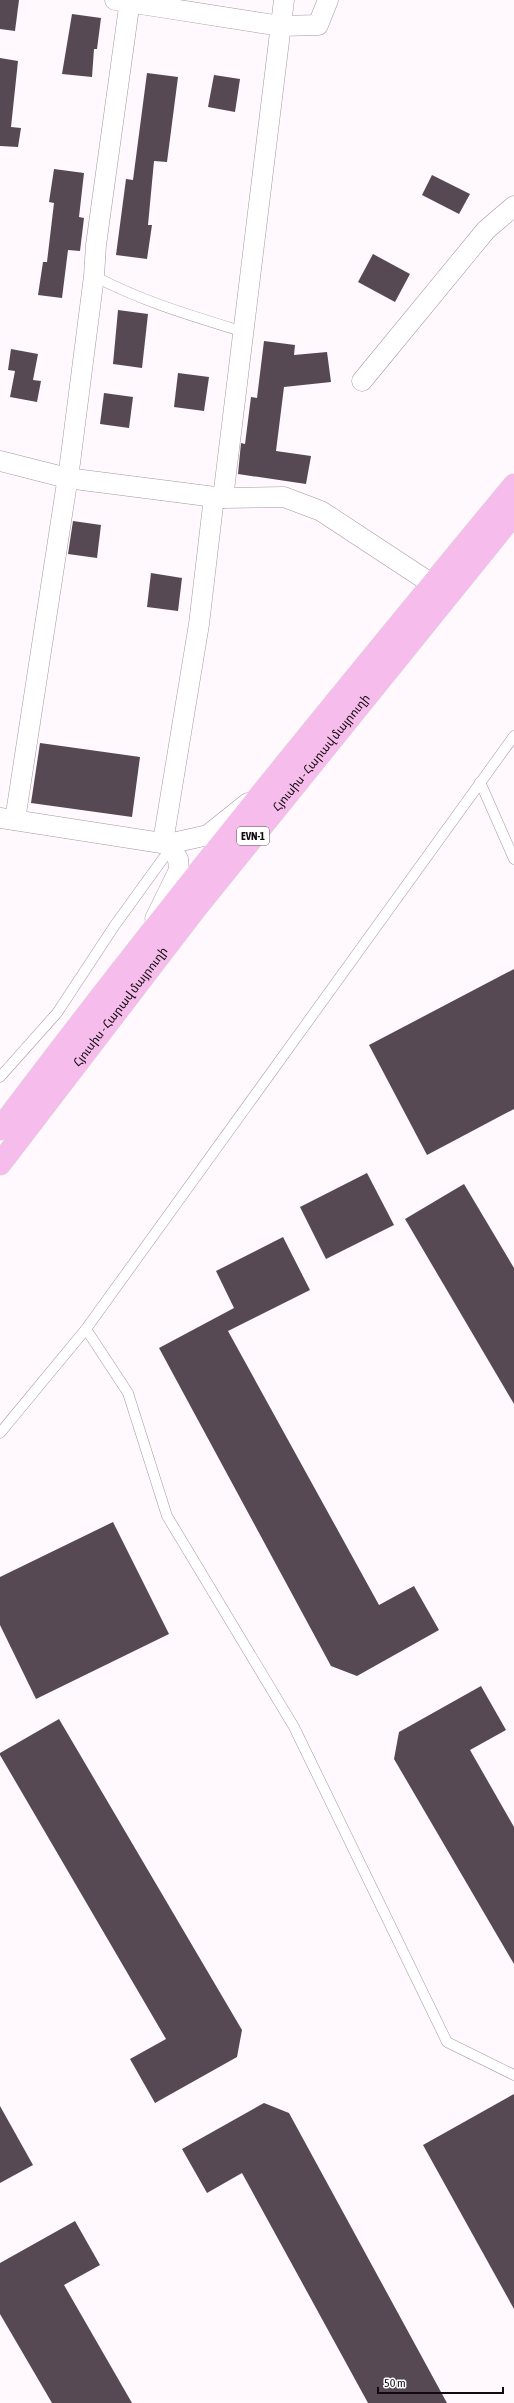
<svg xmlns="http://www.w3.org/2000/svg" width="514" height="2403" font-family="'Asap Condensed','Noto Sans Armenian',sans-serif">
<rect width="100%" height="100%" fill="#fff8fd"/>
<g fill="#574954">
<path d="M0,0h19l-4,31 -15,-2z"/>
<path d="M72,14l29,4 -4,31h-3l-2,28 -30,-3z"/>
<path d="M0,58l18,3 -7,66 10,1 -3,19 -18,-1z"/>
<path d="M147,73l31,4 -11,85 -13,-1 -6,64h4l-5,34 -31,-4 10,-76 7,1z"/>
<path d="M214,75l26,4 -5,33 -27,-5z"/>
<path d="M54,169l30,4 -5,44 5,1 -4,33 -12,-1 -6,48 -24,-3 5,-33h4l7,-59 -5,-1z"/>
<path d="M432,175l38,19 -11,20 -37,-19z"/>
<path d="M373,254l37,20 -15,28 -37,-20z"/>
<path d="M118,310l30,4 -6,54 -29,-4z"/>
<path d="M264,341l31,4 -1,10 33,-3 4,30 -47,5 -8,64 35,5 -5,28 -68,-10 3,-31 4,1 6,-47 6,1z"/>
<path d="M11,349l27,5 -5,26 8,1 -4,21 -27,-5 5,-26 -7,-1z"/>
<path d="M178,373l31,4 -5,34 -30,-4z"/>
<path d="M104,393l29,4 -4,31 -29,-4z"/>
<path d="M73,521l28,4 -4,33 -29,-4z"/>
<path d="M151,573l31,5 -4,33 -31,-4z"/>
<path d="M40,743l100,14 -8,60 -101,-14z"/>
<path d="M514,969v140l-87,46 -58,-110z"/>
<path d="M367,1173l27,52 -68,34 -26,-52z"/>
<path d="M464,1184l50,84v136l-109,-185z"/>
<path d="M283,1237l27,53 -82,41 151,274 35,-19 25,44 -82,46 -26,-10 -172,-318 75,-40 -18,-37z"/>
<path d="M113,1522l56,112 -133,65 -36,-74v-48z"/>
<path d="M481,1686l25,44 -36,20 44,77v137l-120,-205 5,-27z"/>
<path d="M59,1719l183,311 -5,27 -82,46 -25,-44 36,-20 -166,-284v-2z"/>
<path d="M514,2094v215l-91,-164z"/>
<path d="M264,2103l25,10 158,290h-79l-126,-230 -35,20 -25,-44z"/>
<path d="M0,2106l33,59 -33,18z"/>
<path d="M75,2221l25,44 -36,20 68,118h-80l-52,-89v-51z"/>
</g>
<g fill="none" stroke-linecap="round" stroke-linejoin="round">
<defs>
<g id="service">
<path d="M94,276c47,25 98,40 150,56"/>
<path d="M480,782l34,77"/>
<path d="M0,1077l57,-64 58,-88 55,-76"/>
<path d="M86,1329l42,64 39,123 127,211 153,315 67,33"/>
<path d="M0,1433l86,-104 428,-593"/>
</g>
<g id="minor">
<path d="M115,0l166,26 37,-1 10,-25"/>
<path d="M362,381l124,-151 28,-24"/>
<path d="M0,461l67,17 156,20 61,-498"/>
<path d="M223,498l61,-1 37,14 111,73"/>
<path d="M0,818l168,26 40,-9 40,-32"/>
<path d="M15,820l55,-357 24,-187 2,-31 34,-245"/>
<path d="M163,842l36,-218 15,-127"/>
<path d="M155,919l24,-49 -1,-11 -10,-15"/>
</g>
<g id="trunk">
<path d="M0,1129c165,-220 339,-432 514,-644"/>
<path id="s1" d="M0,1164l196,-256 318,-394"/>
</g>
</defs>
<use href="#service" stroke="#a697a3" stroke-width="11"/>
<use href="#minor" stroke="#a697a3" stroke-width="21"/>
<use href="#trunk" stroke="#d9d8d9" stroke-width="23"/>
<use href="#service" stroke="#fff" stroke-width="10"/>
<use href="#minor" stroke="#fff" stroke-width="20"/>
<use href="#trunk" stroke="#f6bceb" stroke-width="22"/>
</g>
<g text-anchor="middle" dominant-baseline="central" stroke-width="4" stroke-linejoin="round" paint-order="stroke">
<rect fill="#fff" stroke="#585457" stroke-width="1" x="237" y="827" width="32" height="18" rx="3"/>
<g font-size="11" font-weight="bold" fill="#110b0f">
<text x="253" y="836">EVN-1</text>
</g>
<g font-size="12" fill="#110b0f" stroke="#fff">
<text stroke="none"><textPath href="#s1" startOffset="522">Հյուսիս - Հարավ մայրուղի</textPath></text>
<text stroke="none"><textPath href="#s1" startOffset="198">Հյուսիս - Հարավ մայրուղի</textPath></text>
</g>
</g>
<path d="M378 2387v6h125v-6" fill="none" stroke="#110b0f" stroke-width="2"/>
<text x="384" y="2387" font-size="12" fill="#110b0f" stroke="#ffffff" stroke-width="3" paint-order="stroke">50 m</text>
</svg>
